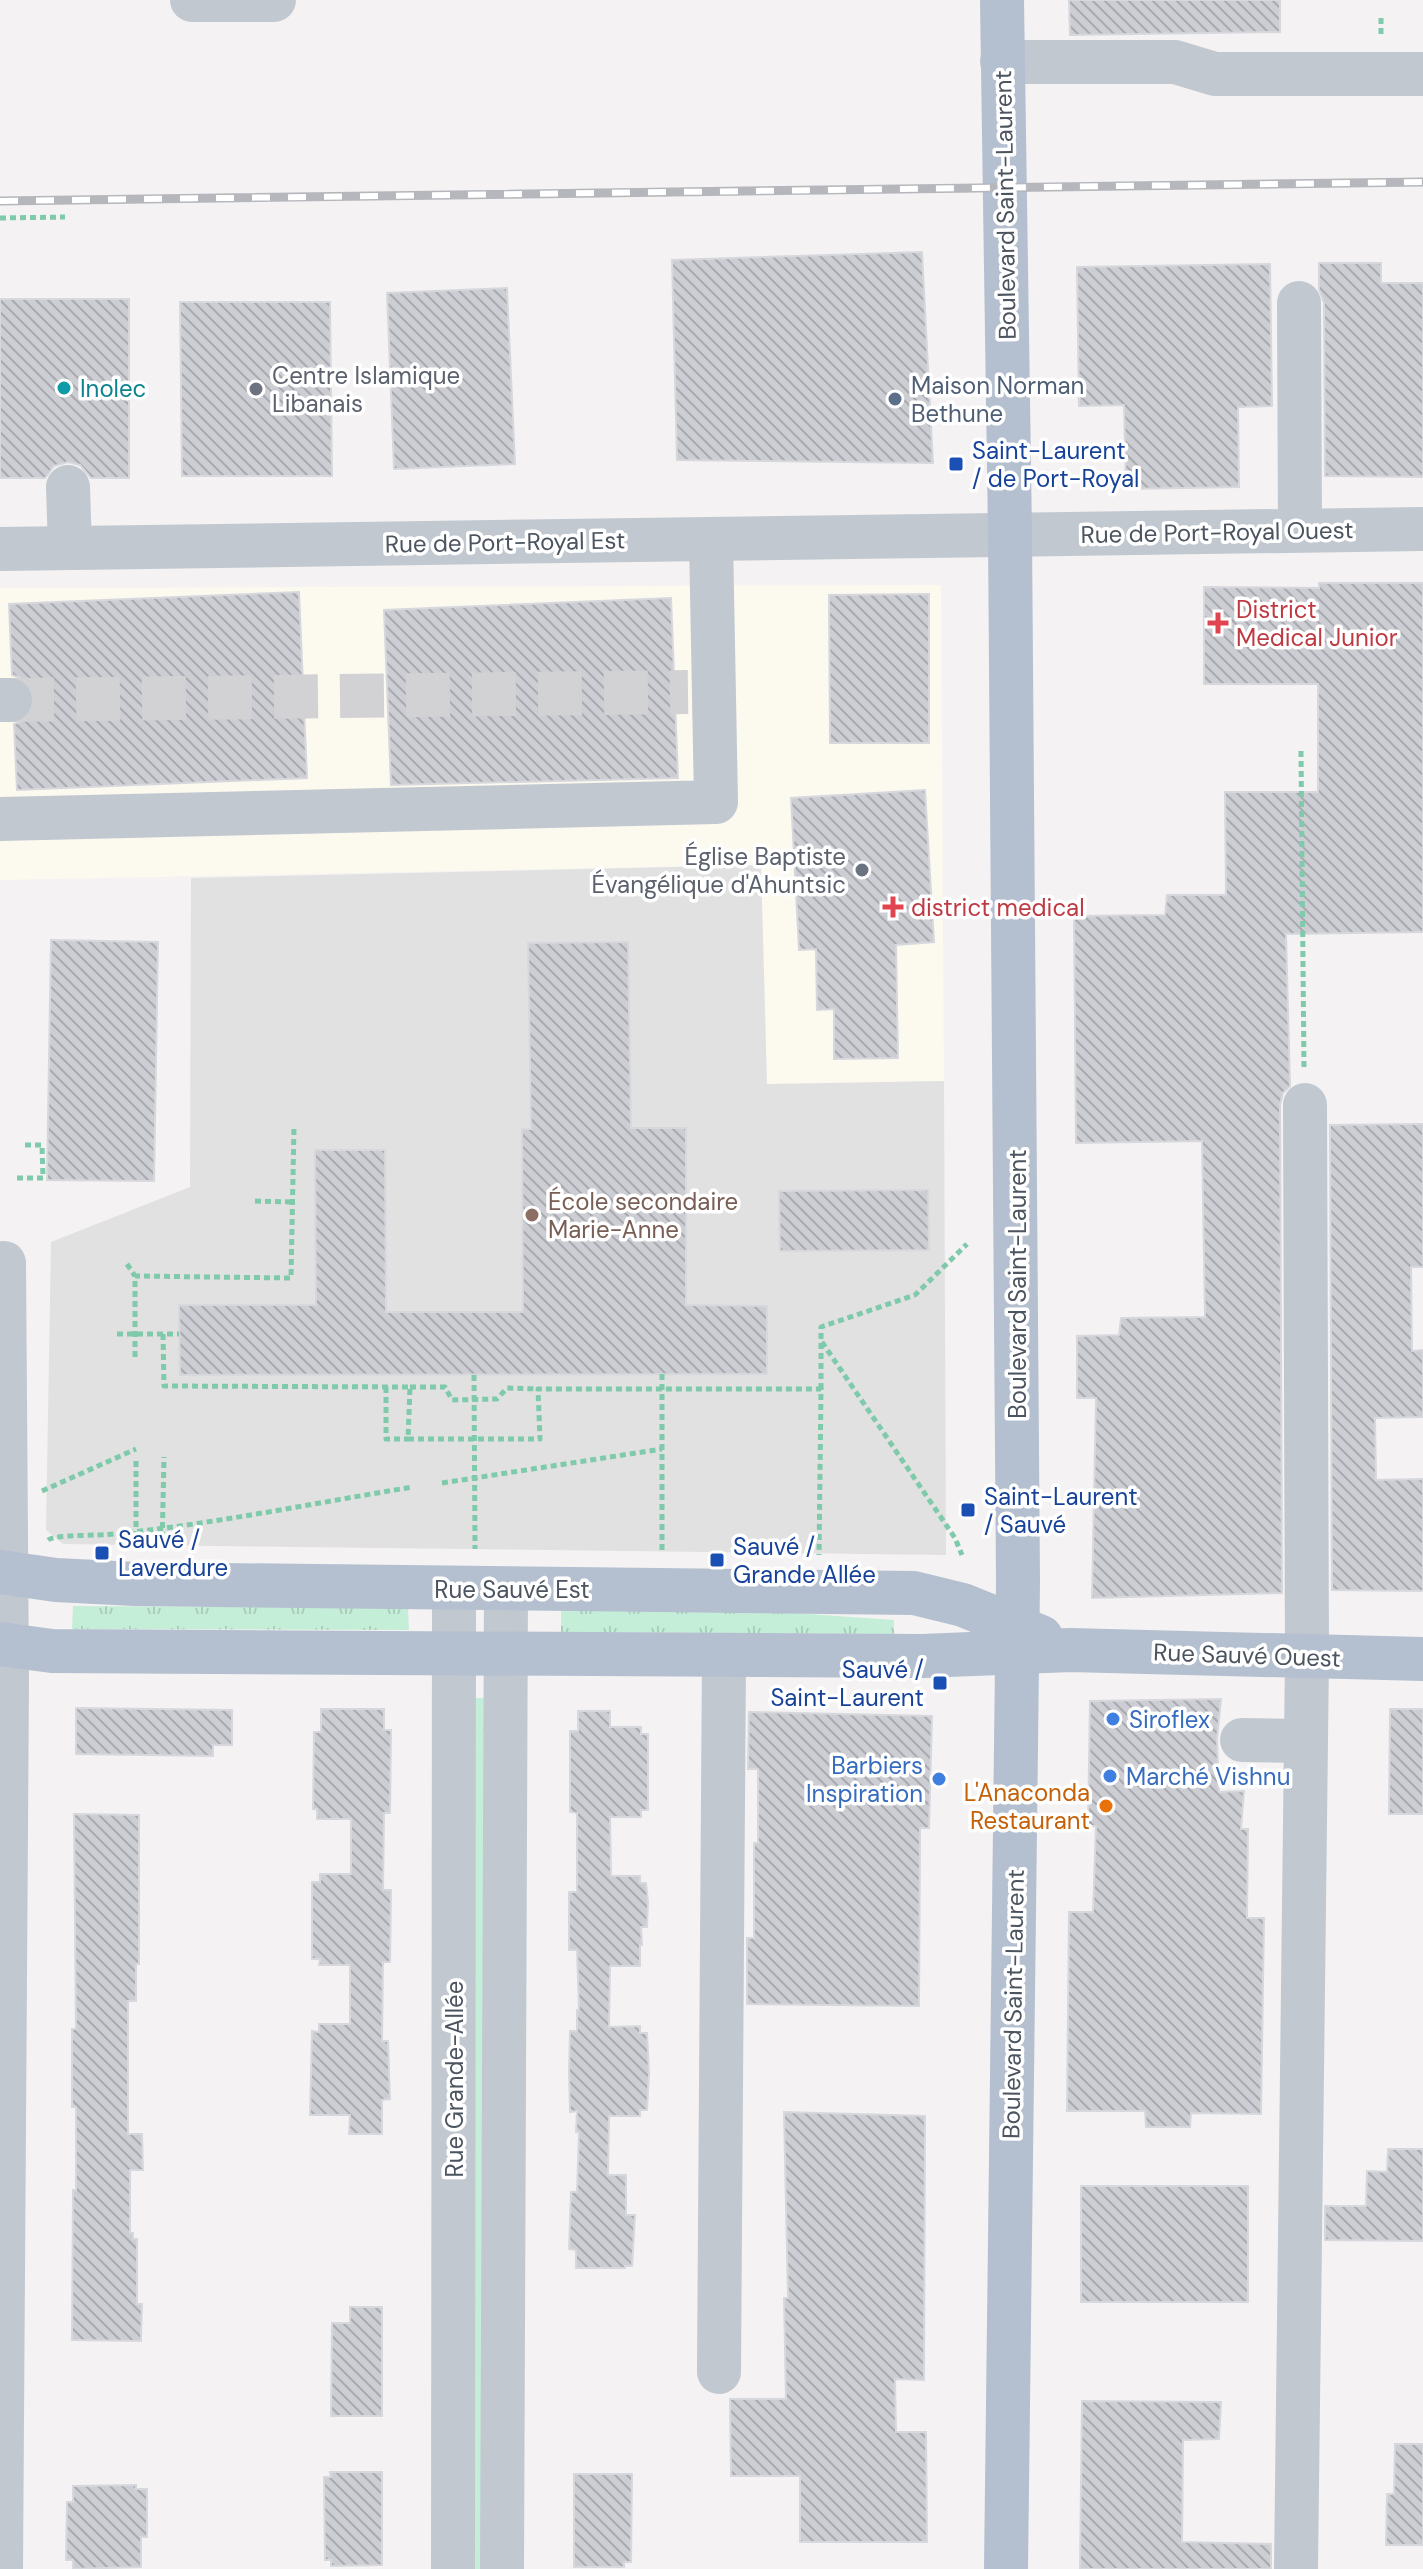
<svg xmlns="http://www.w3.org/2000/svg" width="1423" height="2569" font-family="'DM Sans',sans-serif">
<defs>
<pattern id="grass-tufts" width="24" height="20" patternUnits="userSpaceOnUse" patternTransform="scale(2)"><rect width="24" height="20" fill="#c5eed8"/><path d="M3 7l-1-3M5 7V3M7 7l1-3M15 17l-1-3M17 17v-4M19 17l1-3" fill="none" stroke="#abcebc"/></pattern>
<pattern id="building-back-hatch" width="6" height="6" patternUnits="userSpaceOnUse" patternTransform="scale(2)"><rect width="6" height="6" fill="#cdced4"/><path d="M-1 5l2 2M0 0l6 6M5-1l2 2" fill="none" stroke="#a8aaaf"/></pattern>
</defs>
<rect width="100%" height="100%" fill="#f4f2f2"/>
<path fill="#fcf9ef" d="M941,585l3,496 -177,4 -6,-220 -761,15v-292z"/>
<path fill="#e2e1e1" d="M761,865l6,219 177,-3 2,474 -883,-11 -17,-14 5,-288 139,-55 1,-309z"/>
<g fill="url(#grass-tufts)">
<path d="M73,1606l335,2 1,22 -337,-1z"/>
<path d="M561,1609l234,4 99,7v14l-333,-2z"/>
<path d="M470,1698h23l-5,871h-22z"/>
</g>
<g fill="url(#building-back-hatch)" stroke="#d7d8dd" stroke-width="2">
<path d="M1069,0h211v32l-210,3z"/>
<path d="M922,252l11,211 -256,-3 -5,-200z"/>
<path d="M1319,263h62v20h42v194l-98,-1 -1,-173 -5,-14z"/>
<path d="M1270,264l2,142 -34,1 1,80 -113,2 -2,-84 -45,1 -2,-139z"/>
<path d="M507,288l8,176 -121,5 -7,-176z"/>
<path d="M0,299h129v179h-38l-11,-13 -12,-3 -14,4 -9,12h-45z"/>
<path d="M180,302h150l2,174h-150z"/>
<path d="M1319,583h104v349l-137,2 4,152 -7,7 -3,12 2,488 -190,5 4,-200h-19v-62l42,-1 2,-17 84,-1 -3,-176 -126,2 -2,-227 91,-1 2,-20h59l-1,-103h93v-108h-114v-97l115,1z"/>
<path d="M299,592l8,186 -290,12 -3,-66 9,-3 8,-8 4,-14 -4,-12 -8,-8 -11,-4 -3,-71z"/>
<path d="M929,594v149h-99l-1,-148z"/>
<path d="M671,598l7,180 -287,7 -7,-175z"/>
<path d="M925,790l9,152 -38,3 2,113 -64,1v-50l-17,1 -1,-61 -17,1 -8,-152z"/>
<path d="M51,940l107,2 -4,239 -107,-1z"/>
<path d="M628,942l3,186h55v177l81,1v68l-587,1 -1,-70h137l-1,-155h70l1,162h137l-1,-183h9l-3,-186z"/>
<path d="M1423,1124v143h-12l1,84 11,-1v67l-48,1 1,62 47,-1v112l-91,-1 -2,-465z"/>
<path d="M928,1190l1,60 -149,1 -1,-60z"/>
<path d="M1221,1699l-4,40 2,53 25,-1 -3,38h7l-1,89h17l-3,196 -70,-1 -1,14h-44l-1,-16h-78l2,-199h24l3,-86h-8l2,-125z"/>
<path d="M76,1708l156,2v35h-19v11l-137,-2z"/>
<path d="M321,1709h63v21h7l-1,83h-6l-1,77h8l-1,72h-7l-1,79h6l2,58 -8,1v34h-33l1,-19h-40l2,-84 7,1v-8h31v-59h-31l1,-6h-8v-77h8v-8h31v-55h-34v-10h-4l1,-77h7z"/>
<path d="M1390,1709h33v105h-34z"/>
<path d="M578,1711h32v16h31v7h7v76h-7v7h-31l1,59h29v7h6l2,19 -1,25h-6l1,18h-2v21h-30l-1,61 31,-1v7h7l2,40 -2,37h-7v6h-31l-1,59h18v40h9l-3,51h-7v2h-49v-18l-7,-1 2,-57h6l2,-60h-3l1,-21 -7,1 -1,-39 1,-42h7v-21h2l-2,-60h-8v-58h8v-79l-7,-1v-81h8z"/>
<path d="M749,1712l183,4 -3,112h-9l-1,178 -172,-2v-66h7v-95h4v-74h-10z"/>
<path d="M74,1814l65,1v149h-3v37h-8v133h14l1,36h-13v63h3v6h4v65h5l-1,37 -69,-1 1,-150h3v-83h-4v-78h4z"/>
<path d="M784,2112l141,4 -1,264 -29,-1 1,53h30l1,110h-127v-66h-69l-1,-77h56l-2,-101h4z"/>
<path d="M1388,2149h35v92l-98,-1v-34h41l1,-35 20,1z"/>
<rect x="1081" y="2186" width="167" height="116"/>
<path d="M350,2307h32v109h-51l1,-93h18z"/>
<path d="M1082,2401l139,1 -2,37 -36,1 -1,102 89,2v25h-191z"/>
<path d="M1395,2444h28v101h-37l1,-51h7z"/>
<path d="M330,2472h52v93l-51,1v-6h-6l-1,-83h7z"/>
<path d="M574,2474h58l-1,88h-7v5h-50z"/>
<path d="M136,2485v4h11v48h-6v30l-68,2v-9h-7l1,-58h6v-16z"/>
</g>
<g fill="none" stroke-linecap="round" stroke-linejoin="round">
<path stroke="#d2d2d5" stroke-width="44" stroke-dasharray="44 22" stroke-linecap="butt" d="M10,700l678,-8"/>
<g stroke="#7ecaab" stroke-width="5" stroke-dasharray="6 4" stroke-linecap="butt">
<path d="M1381,18v19"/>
<path d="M0,218l65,-1"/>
<path d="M1301,751l3,317"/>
<path d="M17,1178h26l-1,-33h-18"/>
<path d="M255,1201l38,1"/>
<path d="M127,1264l8,12"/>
<path d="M117,1334h62"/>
<path d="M163,1334l1,52 246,1 -2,52h132l-2,-50h283l-2,166"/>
<path d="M822,1342l133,196 7,17"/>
<path d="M135,1357v-81l156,2 3,-152"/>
<path d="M662,1374v179"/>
<path d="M474,1375l1,174"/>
<path d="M386,1387v52h22"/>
<path d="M410,1387h35l7,13 45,-1 10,-11 31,1"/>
<path d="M821,1389v-62l94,-32 52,-51"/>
<path d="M442,1483l220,-34"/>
<path d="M42,1491l94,-42"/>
<path d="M48,1540c8,-6 52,-4 66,-6 100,-10 200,-31 299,-47"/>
<path d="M136,1547v-88"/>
<path d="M162,1548l2,-91"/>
</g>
<g stroke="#c1c8d0" stroke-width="44">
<path d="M192,0h82"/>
<path d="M1002,62h173l40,12h208"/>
<path d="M1299,303l1,227"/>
<path d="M68,487l2,61"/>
<path d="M0,549l1423,-20"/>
<path d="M0,700h10"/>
<path d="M0,819l716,-17 -5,-263"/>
<path d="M1242,1740l64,1"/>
<path d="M719,2372l5,-717"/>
<path d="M1,2569l6,-891 -3,-415"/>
<path d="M453,2569l1,-980"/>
<path d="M502,2569l4,-980"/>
<path d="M1296,2569l11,-912 -2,-552"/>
</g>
<g stroke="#b4bfcf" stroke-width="44">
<path d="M1002,0l8,534 8,1047 -12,988"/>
<path d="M0,1572l56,8 79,4 779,9 49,12 78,32"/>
<path d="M0,1644l52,7 871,5 147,-6 353,9"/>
</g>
<defs>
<path id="rail" d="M0,201l1423,-19"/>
</defs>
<use href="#rail" stroke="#b5b7bc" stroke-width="9"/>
<use href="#rail" stroke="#fff" stroke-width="6" stroke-dasharray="18" stroke-linecap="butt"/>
</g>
<circle fill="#0f9aa8" stroke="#fff" stroke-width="3" cx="64" cy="388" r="8"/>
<g fill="#6b7280" stroke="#fff" stroke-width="3">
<circle cx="256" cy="389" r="8"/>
<circle cx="862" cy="870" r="8"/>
</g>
<circle fill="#5c6f8a" stroke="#fff" stroke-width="3" cx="895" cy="399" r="8"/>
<g fill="#1a4fb4" stroke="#fff" stroke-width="3">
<rect x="948" y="456" width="16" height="16" rx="4"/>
<rect x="960" y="1502" width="16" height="16" rx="4"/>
<rect x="94" y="1545" width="16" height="16" rx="4"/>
<rect x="709" y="1552" width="16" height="16" rx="4"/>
<rect x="932" y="1675" width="16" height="16" rx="4"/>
</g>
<g fill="#e0444e" stroke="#fff" stroke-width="3">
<path d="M1214 611h8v8h8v8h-8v8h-8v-8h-8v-8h8z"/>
<path d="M889 895h8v8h8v8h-8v8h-8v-8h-8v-8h8z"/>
</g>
<circle fill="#8d6e63" stroke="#fff" stroke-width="3" cx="532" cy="1215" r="8"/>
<g fill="#3f7fe0" stroke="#fff" stroke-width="3">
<circle cx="1113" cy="1719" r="8"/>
<circle cx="1110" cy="1776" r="8"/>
<circle cx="939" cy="1779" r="8"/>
</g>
<circle fill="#e8710a" stroke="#fff" stroke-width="3" cx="1106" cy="1806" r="8"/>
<g text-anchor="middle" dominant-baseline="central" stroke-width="7" stroke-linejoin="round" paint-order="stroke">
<g font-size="24" fill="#4b545f" stroke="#fff">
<text transform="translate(1005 205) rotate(-91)">Boulevard Saint-Laurent</text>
<text transform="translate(1217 532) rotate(-1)">Rue de Port-Royal Ouest</text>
<text transform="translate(505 542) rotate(-1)">Rue de Port-Royal Est</text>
<text transform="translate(1017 1284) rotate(-90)">Boulevard Saint-Laurent</text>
<text x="512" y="1589">Rue Sauvé Est</text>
<text transform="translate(1247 1655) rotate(2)">Rue Sauvé Ouest</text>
<text transform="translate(1013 2004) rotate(-89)">Boulevard Saint-Laurent</text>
<text transform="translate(454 2079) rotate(-90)">Rue Grande-Allée</text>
</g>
<g font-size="24" fill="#5b616d" stroke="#fff" text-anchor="start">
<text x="272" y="375">Centre Islamique<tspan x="272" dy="28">Libanais</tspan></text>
<text x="846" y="856" text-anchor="end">Église Baptiste<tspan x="846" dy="28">Évangélique d'Ahuntsic</tspan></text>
</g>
<g font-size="24" fill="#4e5e75" stroke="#fff" text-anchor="start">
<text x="911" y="385">Maison Norman<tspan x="911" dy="28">Bethune</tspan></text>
</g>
<g font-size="24" fill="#0d838f" stroke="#fff" text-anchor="start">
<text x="80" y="388">Inolec</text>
</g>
<g font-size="24" fill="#164399" stroke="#fff" text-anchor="start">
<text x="972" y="450">Saint-Laurent<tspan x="972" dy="28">/ de Port-Royal</tspan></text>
<text x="984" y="1496">Saint-Laurent<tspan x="984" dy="28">/ Sauvé</tspan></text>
<text x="118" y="1539">Sauvé /<tspan x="118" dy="28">Laverdure</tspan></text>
<text x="733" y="1546">Sauvé /<tspan x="733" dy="28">Grande Allée</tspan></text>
<text x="924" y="1669" text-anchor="end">Sauvé /<tspan x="924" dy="28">Saint-Laurent</tspan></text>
</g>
<g font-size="24" fill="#be3a42" stroke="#fff" text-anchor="start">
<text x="1236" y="609">District<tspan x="1236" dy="28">Medical Junior</tspan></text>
<text x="911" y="907">district medical</text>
</g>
<g font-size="24" fill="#785e54" stroke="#fff" text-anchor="start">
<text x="548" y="1201">École secondaire<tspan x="548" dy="28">Marie-Anne</tspan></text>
</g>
<g font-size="24" fill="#366cbe" stroke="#fff" text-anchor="start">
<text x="1129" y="1719">Siroflex</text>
<text x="923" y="1765" text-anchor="end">Barbiers<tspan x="923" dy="28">Inspiration</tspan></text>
<text x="1126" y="1776">Marché Vishnu</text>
</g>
<g font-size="24" fill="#c56008" stroke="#fff" text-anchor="end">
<text x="1090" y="1792">L'Anaconda<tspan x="1090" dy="28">Restaurant</tspan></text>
</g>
</g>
</svg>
